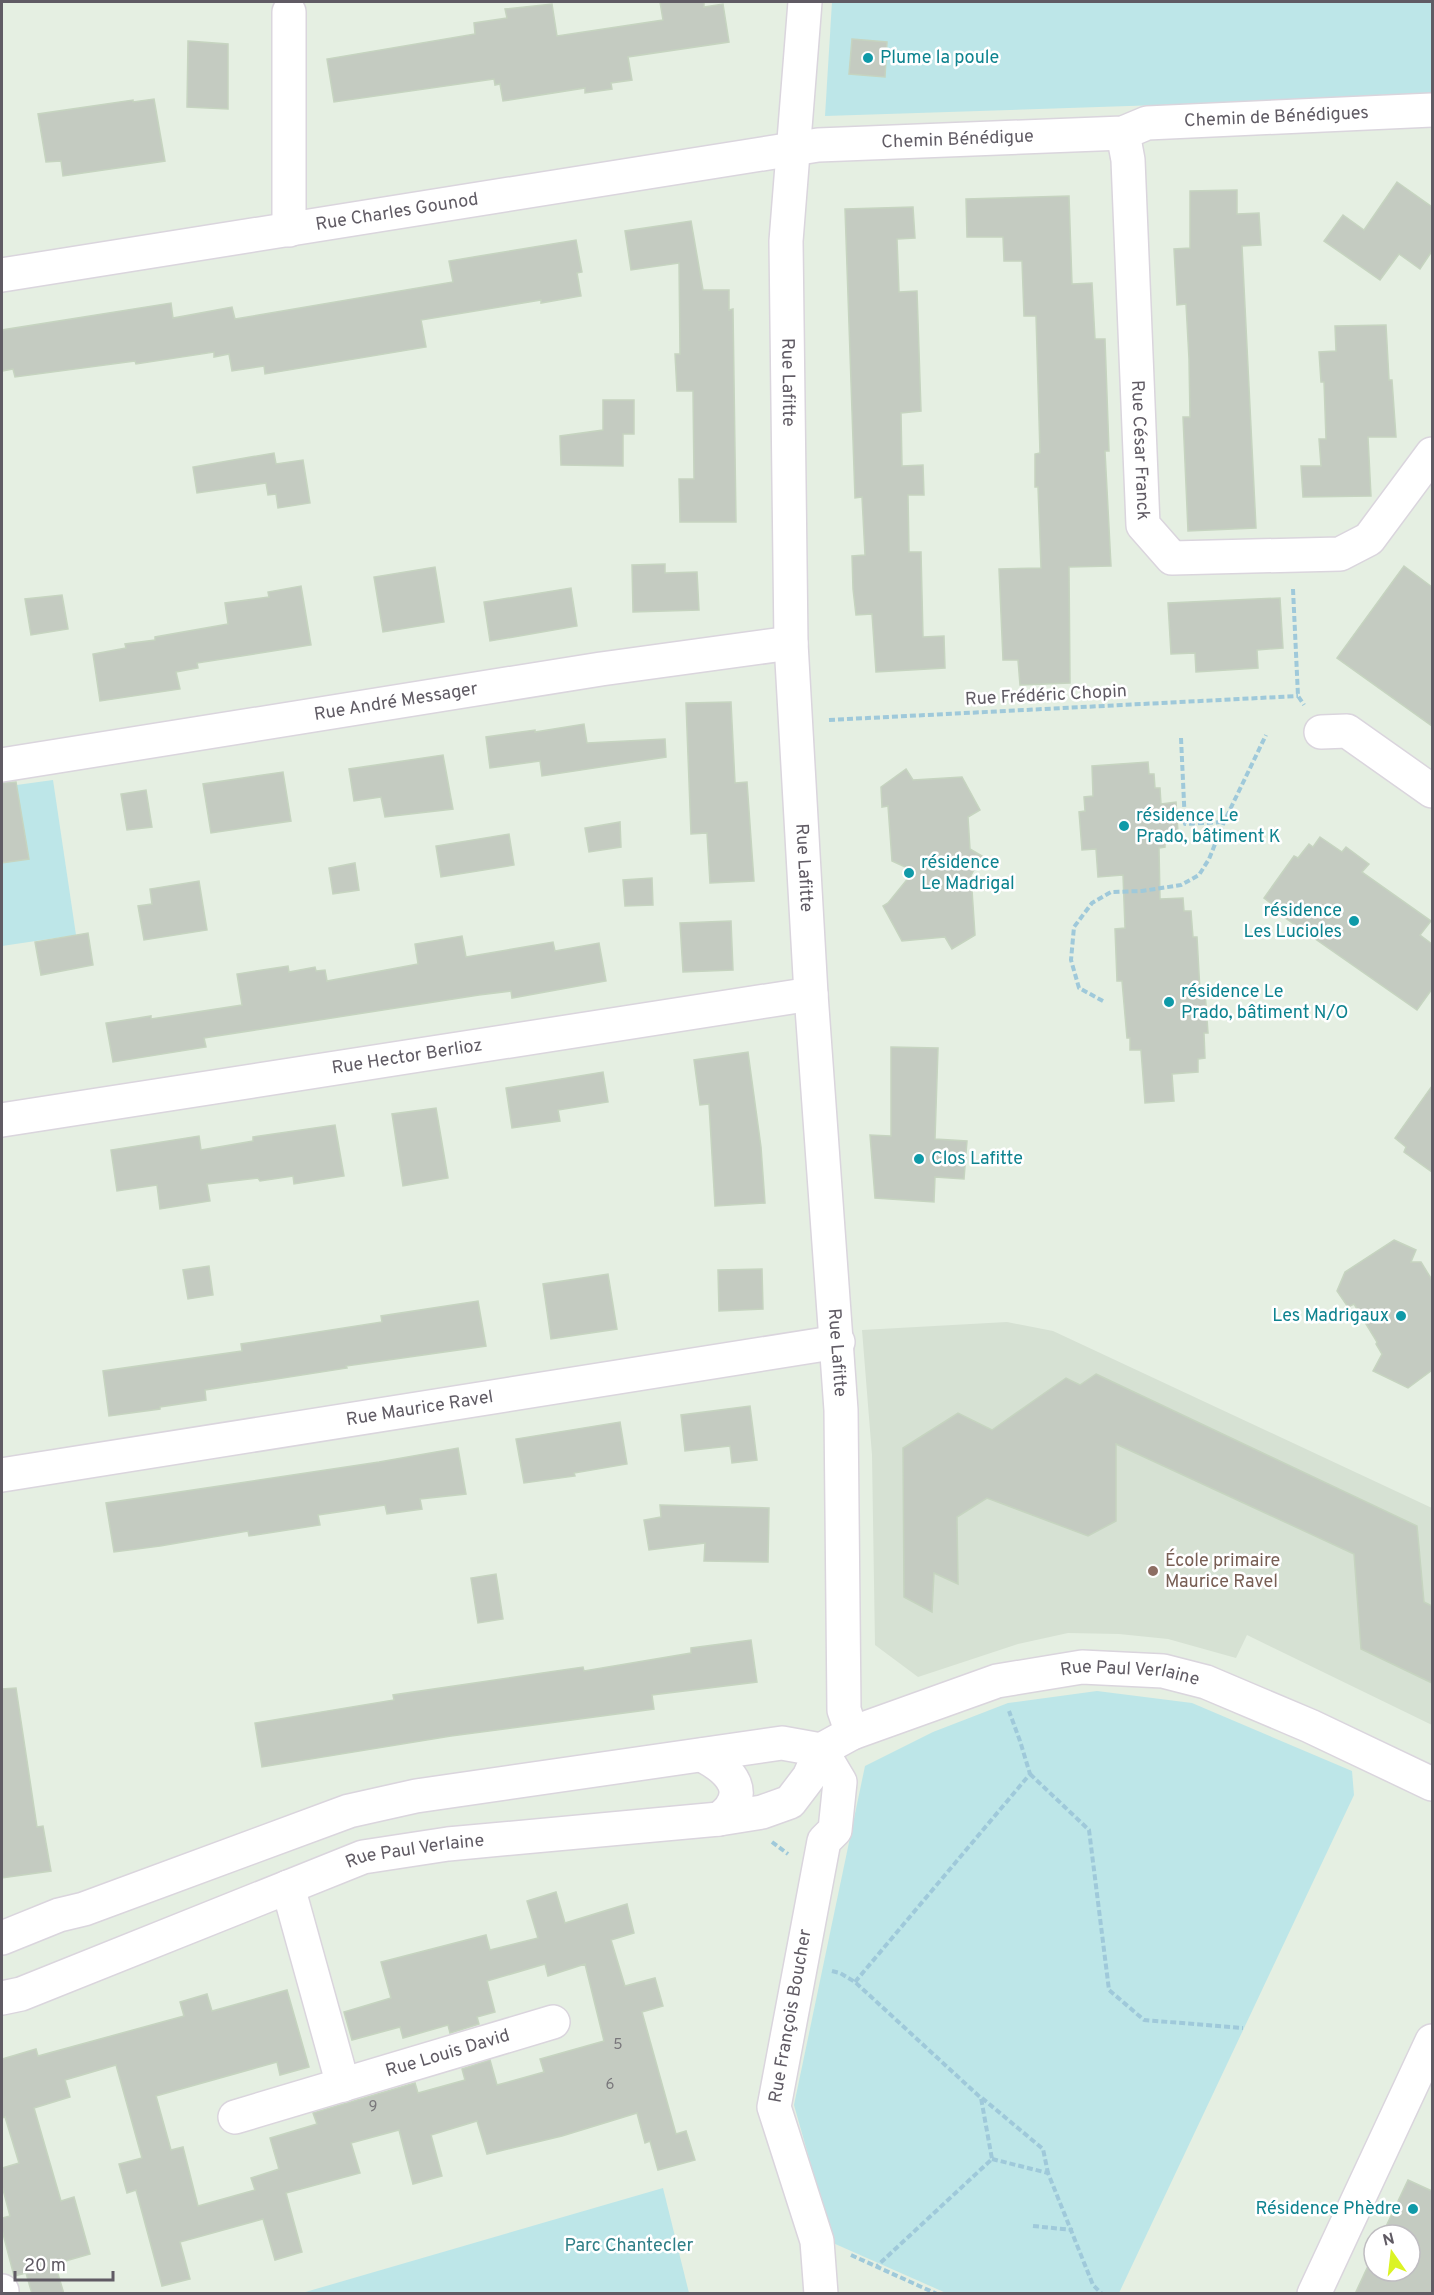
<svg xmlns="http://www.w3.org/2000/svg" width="1434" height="2295" font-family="Overpass,sans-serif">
<rect width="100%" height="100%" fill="#e5efe2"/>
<path fill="#d6e1d3" d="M1007,1322l46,9 379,177v217l-185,-90 -11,23 -68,-19 -49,-5 -51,-1 -50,11 -100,33 -43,-32 -3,-190 -10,-125z"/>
<g fill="#bde6e8">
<path d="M832,2h600v94l-607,20z"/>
<path d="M53,780l23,155 -74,11v-159z"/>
<path d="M1097,1691l95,12 160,68 2,24 -235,498h-173l-113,-50 -39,-138 71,-339 68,-34 75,-29z"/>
<path d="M663,2188l26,105h-387z"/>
</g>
<g fill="#c4cbc1" stroke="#c6d4c0" stroke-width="1.5">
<path d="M660,2h44v5l19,-3 6,38 -101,15 4,23 -21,3 1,6 -27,4v-5l-82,13 -3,-17 -5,1 -1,-6 -160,23 -7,-43 148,-25 -1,-11 33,-5 -2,-9 47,-5 5,32 106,-16z"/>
<path d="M852,39l35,3 -2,35 -36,-3z"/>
<path d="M188,41l40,3v65l-41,-2z"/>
<path d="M154,99l11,62 -102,15 -2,-15 -15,1 -8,-48 95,-14v2z"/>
<path d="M1397,182l35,25v44l-12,18 -21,-15 -19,26 -56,-39 19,-26 21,15z"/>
<path d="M1237,190v24l22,-1 2,32 -19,1 14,282 -68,3 -5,-114h7l-1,-58 -3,-55 -9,1 -3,-56 16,-1v-57z"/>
<path d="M1069,196l3,88 20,-1 3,56h10l4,112h-4l6,115 -42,1 1,116 -50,2 -2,-25h-15l-4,-91 42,-1 -3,-81h-3v-33l5,-1 -4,-137h-12l-2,-55h-18l-1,-24h-36l-1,-38z"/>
<path d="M913,207l2,31 -18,1 1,26 1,27 18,-1 4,120 -20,2 1,53 21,-1 1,30h-16l1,57h12l2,85 21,-1 1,32 -69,4 -4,-58 -16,1 -3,-26 -1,-33 13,-1 -3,-58 -7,1 -10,-289z"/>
<path d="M691,221l12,69h26v20l4,-1 3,213h-56l-1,-43h15l-1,-88h-16l-2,-37h5l-1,-91 -48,7 -6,-39z"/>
<path d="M576,240l6,32 -5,1 4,23 -40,7v-3l-120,20 5,27 -161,27 -1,-8 -32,5 -3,-17 -15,3v-5l-78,12 -1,-3 -120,16 -2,-8 -11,2v-41l169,-27 2,15 59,-11 3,12 218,-37 -4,-21z"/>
<path d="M1386,325l3,55h3l4,57h-28l3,59 -68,1 -2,-31h20l-2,-27h7l-2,-57h-3l-2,-30 17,-1 -1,-25z"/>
<path d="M603,400h31v34h-11v32l-62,-1 -1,-29 43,-6z"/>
<path d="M274,453l2,11 27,-4 7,43 -32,5 -2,-14 -8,1 -2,-12 -69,10 -4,-26z"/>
<path d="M665,564v9l32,-1 2,38 -66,2 -1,-47z"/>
<path d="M1404,566l28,21v139l-95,-68z"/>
<path d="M435,567l9,55 -61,10 -9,-55z"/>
<path d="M301,586l10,59 -114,18 1,5 -22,4 4,17 -80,12 -7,-47 33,-6 -1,-4 30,-4v-3l73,-13 -3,-21 44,-6 -1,-5z"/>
<path d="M571,588l6,38 -87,15 -6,-39z"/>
<path d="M62,595l6,34 -37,6 -6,-36z"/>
<path d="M1280,598l3,50 -26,2 1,18 -62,4 -1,-19 -24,1 -3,-51z"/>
<path d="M731,702l4,81 12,-1 7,99 -44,2 -3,-50 -16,1 -5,-131z"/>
<path d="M584,724l3,19 78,-4 1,18 -124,19 -2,-15 -50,7 -4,-31 49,-7v2z"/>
<path d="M443,755l10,54 -68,8 -4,-20 -27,4 -5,-32z"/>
<path d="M1148,762l1,12h5l1,14h5l1,16 15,-2 2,30 -13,1v14l-6,1 1,51 23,-1 1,13h7l2,26h4l3,54h5l3,42h-4l1,25 -7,1v13l-26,2 2,27 -29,2 -4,-53h-11v-12h-3l-5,-57h-5l-2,-52 10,-1 -2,-53 -25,2 -2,-28 -14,1 -3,-38 6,-1 -1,-14 9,-1 -1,-30z"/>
<path d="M906,769l7,11 49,-3 18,33 -12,7 2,32 12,7 -11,19 4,60 -23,14 -7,-12 -43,4 -19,-35 5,-3 26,-32 -22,-10 -4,-55 -6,1 -1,-20z"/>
<path d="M283,772l8,49 -80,12 -8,-49z"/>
<path d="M16,782l13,77 -27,4v-80z"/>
<path d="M146,790l6,37 -25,3 -6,-36z"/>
<path d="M620,822l1,25 -32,5 -4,-24z"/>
<path d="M509,834l5,31 -73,12 -5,-31z"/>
<path d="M1320,837l22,15 4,-5 23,17 -7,8 69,49 -11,14 12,9v45l-15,21 -143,-100 2,-3 -12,-9 30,-42 4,2 11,-14 4,3z"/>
<path d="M355,863l4,27 -26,4 -4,-26z"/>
<path d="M652,878l1,27 -28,1 -2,-26z"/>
<path d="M199,881l8,49 -63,10 -6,-34 14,-2 -2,-15z"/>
<path d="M731,921l2,49 -50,2 -3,-49z"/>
<path d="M88,933l5,32 -52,10 -6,-33z"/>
<path d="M462,936l4,21 87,-15 2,9 44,-8 7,38 -94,17 -1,-7 -32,4 -275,43 2,9 -93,15 -7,-39 45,-7v3l91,-14 -5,-31 51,-8 1,6 26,-5 1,4 9,-1 2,11 91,-17 -3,-20z"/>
<path d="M891,1047l47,1 -3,91 32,2 -3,38 -29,-2 -1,25 -59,-4 -5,-63 21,1z"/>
<path d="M748,1052l13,95 4,56 -50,3 -6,-102 -9,1 -6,-45z"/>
<path d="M603,1072l5,30 -50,8 2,11 -48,7 -6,-40z"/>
<path d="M1432,1086v86l-28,-20 2,-5 -11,-9z"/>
<path d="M436,1108l12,70 -45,8 -11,-72z"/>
<path d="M335,1125l9,51 -50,8 -1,-8 -33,5 -2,-3 -51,6 3,17 -50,8 -3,-24 -40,6 -6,-41 88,-14 2,14 52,-9v-4z"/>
<path d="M1394,1240l22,10 -5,12h10l11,18v90l-24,18 -35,-17 9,-17 -6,-10 1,-2 -23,-38 -6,3 -11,-16 8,-19z"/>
<path d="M209,1266l4,29 -25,4 -5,-29z"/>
<path d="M762,1269l1,40 -44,2 -1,-41z"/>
<path d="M608,1274l9,55 -66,10 -8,-55z"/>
<path d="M478,1301l8,45 -140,20 1,2 -142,22 1,10 -46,7v2l-51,7 -6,-45 139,-20 -1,-7 141,-22 -1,-6z"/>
<path d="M1096,1374l321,152 7,76 8,4v77l-71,-34 -7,-95 -238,-110v77l-28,15 -101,-38 -30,19 1,67 -24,-11 -2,39 -28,-15 -1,-149 55,-35 34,17 74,-52 14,7z"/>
<path d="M750,1406l7,54 -25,3 -2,-17 -45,5 -4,-36z"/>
<path d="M620,1422l7,42 -53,9 1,3 -51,7 -8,-44z"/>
<path d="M458,1448l8,46 -46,5 2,10 -35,5 -2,-9 -67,10 2,10 -71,11 -1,-5 -88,15 -46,6 -8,-49 273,-41z"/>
<path d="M660,1505l109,3 -1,54 -64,-1 1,-18 -56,7 -5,-30 17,-3z"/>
<path d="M496,1574l7,45 -25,4 -7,-45z"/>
<path d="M751,1640l6,42 -105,13 2,14 -203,27 -189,31 -7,-44 139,-23 -1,-5 190,-28 1,4 107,-18v-5z"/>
<path d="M16,1688l21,139 6,-1 8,45 -49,7v-189z"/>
<path d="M556,1892l9,31 62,-19 7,29 -23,7 14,46 30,-8 8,28 -21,6 34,122 10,-3 9,29 -37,10 -8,-29 -5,2 -8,-30 -75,23 -75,18 -10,-33 -46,14 11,41 -29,8 -14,-54 -48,13 9,30 -74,20 16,59 -27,8 -12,-41 -83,23 10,37 -28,7 -26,-96 -9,3 -8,-29 23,-6 -26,-93 -51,15 5,17 -36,11 27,93 13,-4 16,57 -35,10 9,30h-32l-6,-21 -12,3 -12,-46v-12l8,-2 -8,-30v-18l17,-5 -14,-46 -3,1v-59l34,-10 2,7 146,-40 -4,-14 27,-8 5,17 75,-21 22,77 -29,8 -3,-13 -121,34 15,54 12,-3 15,59 57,-16 -4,-12 28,-9 -9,-31 47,-14 -4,-11 102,-30 3,10 47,-13 -3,-11 28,-9 7,25 47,-13 -4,-13 64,-18 -19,-77 -37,12 -3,-12 -58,17 8,31 -18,5 2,7 -29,9 -2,-8 -45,13 -3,-11 -48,13 -8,-28 47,-14 -10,-36 105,-27 4,15 48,-12 -11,-37z"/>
<path d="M1408,2180l24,11v103h-77l19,-41v18h36v-36h-28z"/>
</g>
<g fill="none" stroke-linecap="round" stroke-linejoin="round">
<defs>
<g id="minor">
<path id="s1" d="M805,2l-19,239 5,402 20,351 30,416 3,300 8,23"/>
<path d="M289,12v218"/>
<path id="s2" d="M1123,133l5,27 15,365 29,33 168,-4 29,-15 63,-85"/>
<path id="s3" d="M2,275l816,-130 305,-12 24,-10 285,-13"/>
<path d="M1321,732l26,-1 85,60"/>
<path id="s4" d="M2,765l599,-96 190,-26"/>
<path id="s5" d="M2,1120l809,-126"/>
<path id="s6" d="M2,1475l836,-133"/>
<path d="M821,1750l19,32 -5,48 -11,11 -50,266 43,134 4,53"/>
<path d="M702,1755c29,15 51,39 17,64"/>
<path d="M288,1887l55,198"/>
<path d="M2,1938l57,-23 25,-6 265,-98 67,-15 366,-53 39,7"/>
<path id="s7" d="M2,1998l19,-4 342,-137 85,-13 271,-25 43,-7 28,-10 19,-25 12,-27 31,-17 145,-52 85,-14 81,4 43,11 104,44 122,58"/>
<path id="s8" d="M235,2117l318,-95"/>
<path d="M2,2291v3"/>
<path d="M1314,2294l118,-253"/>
</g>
</defs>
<use href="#minor" stroke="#dad5dd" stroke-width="36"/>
<g stroke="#9fc9da" stroke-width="4" stroke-dasharray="6 3" stroke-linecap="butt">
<path d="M1293,589l5,107 6,9"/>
<path d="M829,720l469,-24"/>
<path d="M1181,738l4,86 39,-2"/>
<path d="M1103,1001l-24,-13 -8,-28 3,-33 18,-24 19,-11 31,-1 39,-6 18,-10 10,-16 15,-37 42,-87"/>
<path d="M1030,1774l59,56 20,160 35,30 99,8"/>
<path d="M772,1842l16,12"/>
<path d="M832,1971l8,2 15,9 126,116 11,61 -115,107"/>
<path d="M855,1982l175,-208 -10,-33 -11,-30"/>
<path d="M982,2098l61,51 5,24"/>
<path d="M992,2159l56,14 45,112 9,9"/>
<path d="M1033,2226l40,4"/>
<path d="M851,2255l86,39"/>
</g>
<use href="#minor" stroke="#fff" stroke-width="33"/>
</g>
<g fill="#0f9aa8" stroke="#fff" stroke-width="2">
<circle cx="868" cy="58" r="6"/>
<circle cx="1124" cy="826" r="6"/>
<circle cx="909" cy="873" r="6"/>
<circle cx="1354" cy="921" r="6"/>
<circle cx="1169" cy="1002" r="6"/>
<circle cx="919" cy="1159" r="6"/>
<circle cx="1401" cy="1316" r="6"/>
<circle cx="1413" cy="2209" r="6"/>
</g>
<circle fill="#8d6e63" stroke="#fff" stroke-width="2" cx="1153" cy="1571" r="6"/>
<g text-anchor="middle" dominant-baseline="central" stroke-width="5" stroke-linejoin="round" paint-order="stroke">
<g font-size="15" fill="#79777b">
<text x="618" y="2045">5</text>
<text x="610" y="2085">6</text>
<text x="373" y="2107">9</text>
</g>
<g font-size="18" fill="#0d838f" stroke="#fff" text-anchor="start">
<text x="880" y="58">Plume la poule</text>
<text x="1136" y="816">résidence Le<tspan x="1136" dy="21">Prado, bâtiment K</tspan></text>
<text x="921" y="863">résidence<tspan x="921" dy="21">Le Madrigal</tspan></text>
<text x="1342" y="911" text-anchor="end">résidence<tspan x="1342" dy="21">Les Lucioles</tspan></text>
<text x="1181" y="992">résidence Le<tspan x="1181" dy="21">Prado, bâtiment N/O</tspan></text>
<text x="931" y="1159">Clos Lafitte</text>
<text x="1389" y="1316" text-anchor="end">Les Madrigaux</text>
<text x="1401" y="2209" text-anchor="end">Résidence Phèdre</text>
</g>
<g font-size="18" fill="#605b64" stroke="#fff">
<text stroke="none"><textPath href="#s3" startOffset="1287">Chemin de Bénédigues</textPath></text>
<text stroke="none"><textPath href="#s3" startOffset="966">Chemin Bénédigue</textPath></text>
<text stroke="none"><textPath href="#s3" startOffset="400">Rue Charles Gounod</textPath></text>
<text stroke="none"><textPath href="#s1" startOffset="381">Rue Lafitte</textPath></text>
<text stroke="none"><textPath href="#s2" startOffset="318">Rue César Franck</textPath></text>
<text transform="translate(1046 696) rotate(-3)">Rue Frédéric Chopin</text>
<text stroke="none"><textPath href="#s4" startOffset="399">Rue André Messager</textPath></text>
<text stroke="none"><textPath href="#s1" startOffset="867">Rue Lafitte</textPath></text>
<text stroke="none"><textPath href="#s5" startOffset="410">Rue Hector Berlioz</textPath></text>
<text stroke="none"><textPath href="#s1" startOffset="1353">Rue Lafitte</textPath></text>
<text stroke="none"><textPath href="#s6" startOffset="423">Rue Maurice Ravel</textPath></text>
<text stroke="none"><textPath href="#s7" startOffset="1204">Rue Paul Verlaine</textPath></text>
<text stroke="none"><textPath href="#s7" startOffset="440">Rue Paul Verlaine</textPath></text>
<text transform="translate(791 2016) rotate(-80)">Rue François Boucher</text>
<text stroke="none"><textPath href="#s8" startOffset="222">Rue Louis David</textPath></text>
</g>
<g font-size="18" fill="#785e54" stroke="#fff" text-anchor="start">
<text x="1165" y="1561">École primaire<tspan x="1165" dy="21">Maurice Ravel</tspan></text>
</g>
<g font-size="18" fill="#2f7f87" stroke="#fff">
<text x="629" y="2246">Parc Chantecler</text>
</g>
</g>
<rect width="1434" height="2295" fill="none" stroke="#605b64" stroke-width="6"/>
<g transform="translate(1392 2253) rotate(346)"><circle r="28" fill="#ffffff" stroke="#bfbdc1" stroke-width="1.5"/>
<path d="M0-4.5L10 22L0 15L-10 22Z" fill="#dbf324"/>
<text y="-9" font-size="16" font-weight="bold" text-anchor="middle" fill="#605b64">N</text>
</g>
<path d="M15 2271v9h98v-9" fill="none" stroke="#605b64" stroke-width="3"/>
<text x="24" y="2271" font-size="18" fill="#605b64" stroke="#ffffff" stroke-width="4.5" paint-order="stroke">20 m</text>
</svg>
